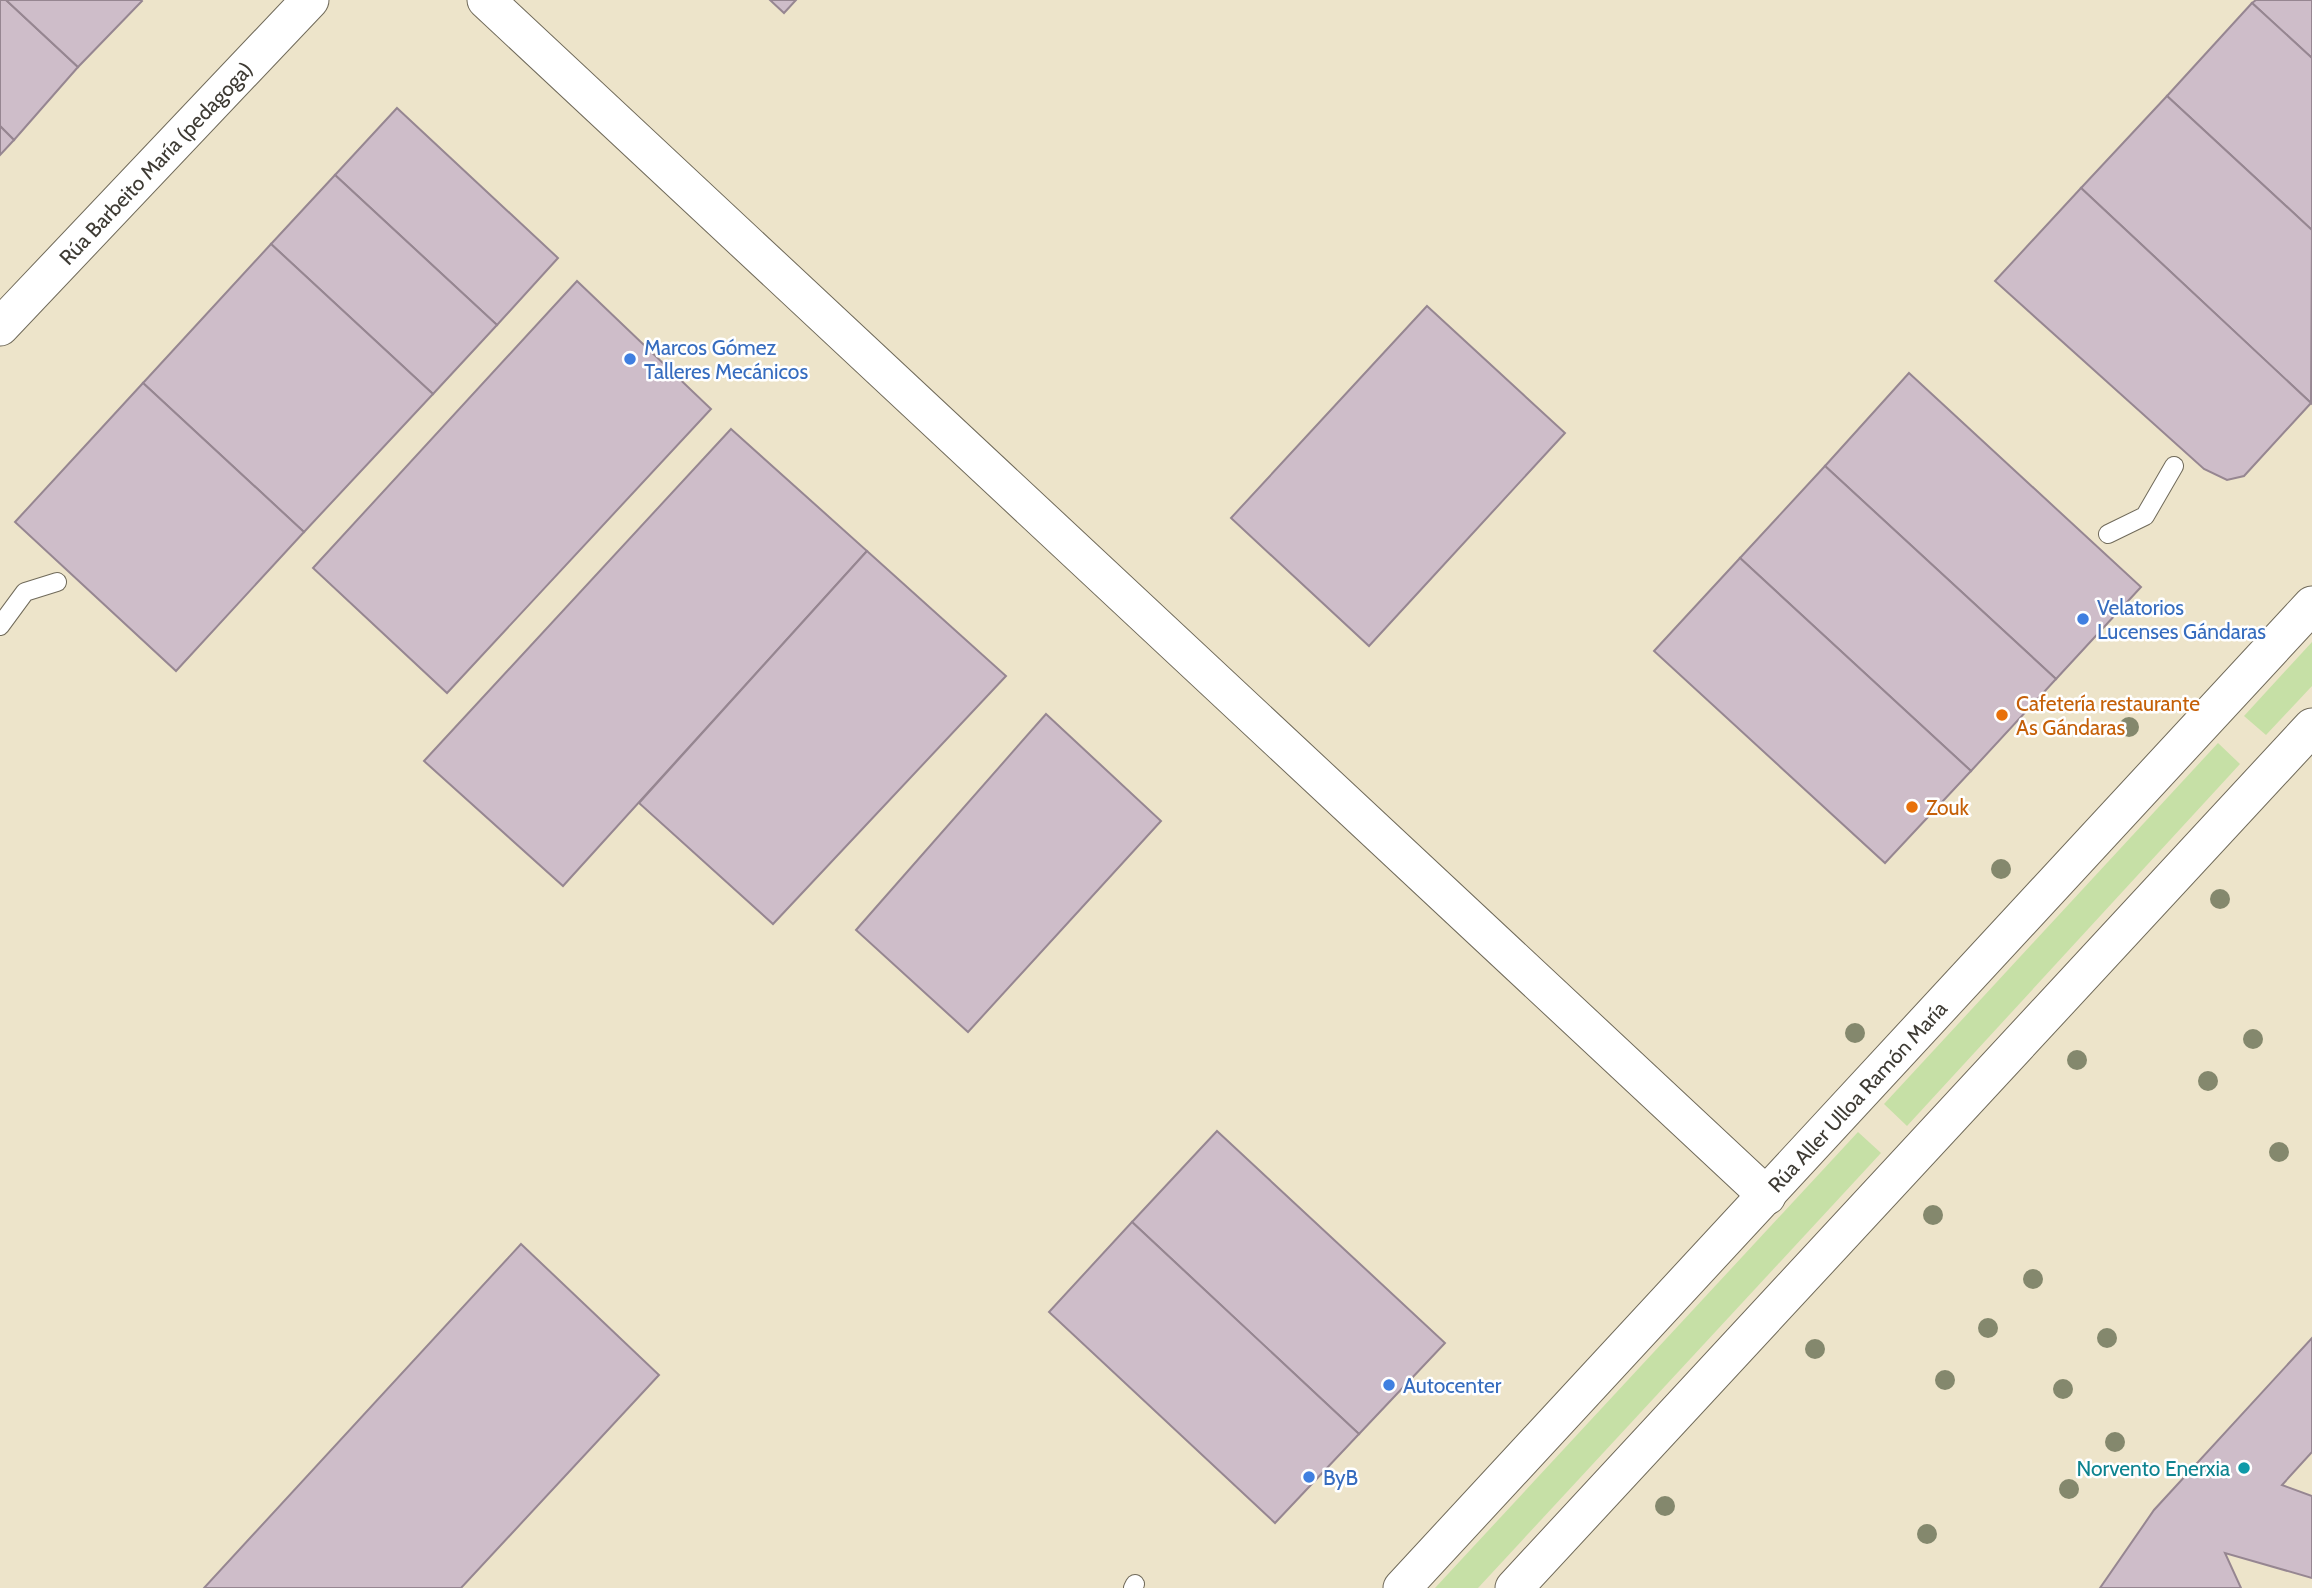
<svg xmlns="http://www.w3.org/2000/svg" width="2312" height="1588" font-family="Cabin,sans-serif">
<rect width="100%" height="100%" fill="#f6efdc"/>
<rect fill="#ede4ca" x="0" y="0" width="2312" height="1588"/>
<g fill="#c6e0a6">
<path d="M2312,642v44l-46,49 -22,-19z"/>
<path d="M2218,743l22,21 -333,362 -23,-22z"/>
<path d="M1858,1132l23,21 -403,435h-43z"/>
</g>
<g fill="#cebdc9" stroke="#968691" stroke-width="2">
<path d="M0,0h6l72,67 -64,73 -14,-14z"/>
<path d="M6,0h135l1,1 -64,66z"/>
<path d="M770,0h26l-12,13z"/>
<path d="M2256,0h56v58l-60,-55z"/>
<path d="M2252,3l60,55v172l-145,-134z"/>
<path d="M2167,96l145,134 -1,173 -230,-215z"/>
<path d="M397,108l161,150 -61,67 -162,-150z"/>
<path d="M0,126l14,14 -14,15z"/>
<path d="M335,175l162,150 -64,69 -162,-150z"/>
<path d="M2081,188l230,215 -67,73 -17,4 -23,-11 -209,-188z"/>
<path d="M271,244l162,150 -129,138 -161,-149z"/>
<path d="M577,281l134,128 -264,284 -134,-125z"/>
<path d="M1427,306l138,127 -196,213 -138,-128z"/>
<path d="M1909,373l232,214 -85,92 -231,-213z"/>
<path d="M143,383l161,149 -128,139 -161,-149z"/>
<path d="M731,429l136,122 -304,335 -139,-125z"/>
<path d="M1825,466l231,213 -85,92 -231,-213z"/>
<path d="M867,551l139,125 -233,248 -134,-121z"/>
<path d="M1740,558l231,213 -86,92 -231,-212z"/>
<path d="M1046,714l115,107 -193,211 -112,-102z"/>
<path d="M1217,1131l228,212 -86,91 -227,-212z"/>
<path d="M1132,1222l227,212 -84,89 -226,-211z"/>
<path d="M521,1244l138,131 -198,213h-257z"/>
<path d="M2312,1338v114l-30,33 30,11v82l-87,-25 16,35h-141l54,-78z"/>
</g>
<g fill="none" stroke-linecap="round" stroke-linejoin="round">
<defs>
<g id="lane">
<path d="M2108,534l37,-18 29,-50"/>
<path d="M0,626l25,-34 32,-10"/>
<path d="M1133,1588l2,-4"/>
</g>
<g id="street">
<path d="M486,0l1281,1196"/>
<path id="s1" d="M0,327l310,-327"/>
<path id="s2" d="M1402,1588l910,-983"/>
<path d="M1514,1588l798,-861"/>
</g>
</defs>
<use href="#lane" stroke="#706a5a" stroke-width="20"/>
<use href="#street" stroke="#706a5a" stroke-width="39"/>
<use href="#lane" stroke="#fff" stroke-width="18"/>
<use href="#street" stroke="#fff" stroke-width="37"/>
</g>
<g fill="#84886d">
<circle cx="2129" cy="727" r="10"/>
<circle cx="2001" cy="869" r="10"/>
<circle cx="2220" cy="899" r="10"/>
<circle cx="1855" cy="1033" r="10"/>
<circle cx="2253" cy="1039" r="10"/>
<circle cx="2077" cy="1060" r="10"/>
<circle cx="2208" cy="1081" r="10"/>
<circle cx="2279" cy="1152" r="10"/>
<circle cx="1933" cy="1215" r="10"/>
<circle cx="2033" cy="1279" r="10"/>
<circle cx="1988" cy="1328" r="10"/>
<circle cx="2107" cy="1338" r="10"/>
<circle cx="1815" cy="1349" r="10"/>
<circle cx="1945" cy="1380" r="10"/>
<circle cx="2063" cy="1389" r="10"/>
<circle cx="2115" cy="1442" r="10"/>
<circle cx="2069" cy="1489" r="10"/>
<circle cx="1665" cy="1506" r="10"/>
<circle cx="1927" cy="1534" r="10"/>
</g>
<g fill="#3f7fe0" stroke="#fff" stroke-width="2.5">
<circle cx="630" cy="359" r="7"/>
<circle cx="2083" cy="619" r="7"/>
<circle cx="1389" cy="1385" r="7"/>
<circle cx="1309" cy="1477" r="7"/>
</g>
<g fill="#e8710a" stroke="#fff" stroke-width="2.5">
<circle cx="2002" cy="715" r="7"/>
<circle cx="1912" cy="807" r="7"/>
</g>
<circle fill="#0f9aa8" stroke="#fff" stroke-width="2.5" cx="2244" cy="1468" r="7"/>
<g text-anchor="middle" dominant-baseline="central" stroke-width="5" stroke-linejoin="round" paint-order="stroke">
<g font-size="21" fill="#3e3b34" stroke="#fff">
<text stroke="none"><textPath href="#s1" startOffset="226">Rúa Barbeito María (pedagoga)</textPath></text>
<text stroke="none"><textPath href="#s2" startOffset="670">Rúa Aller Ulloa Ramón María</textPath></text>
</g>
<g font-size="21" fill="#366cbe" stroke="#fff" text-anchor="start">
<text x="644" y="347">Marcos Gómez<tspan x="644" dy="24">Talleres Mecánicos</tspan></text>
<text x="2097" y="607">Velatorios<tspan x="2097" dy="24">Lucenses Gándaras</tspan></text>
<text x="1403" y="1385">Autocenter</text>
<text x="1323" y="1477">ByB</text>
</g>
<g font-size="21" fill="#c56008" stroke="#fff" text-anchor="start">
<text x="2016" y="703">Cafetería restaurante<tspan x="2016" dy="24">As Gándaras</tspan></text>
<text x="1926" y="807">Zouk</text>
</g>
<g font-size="21" fill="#0d838f" stroke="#fff" text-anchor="end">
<text x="2230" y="1468">Norvento Enerxia</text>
</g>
</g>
</svg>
